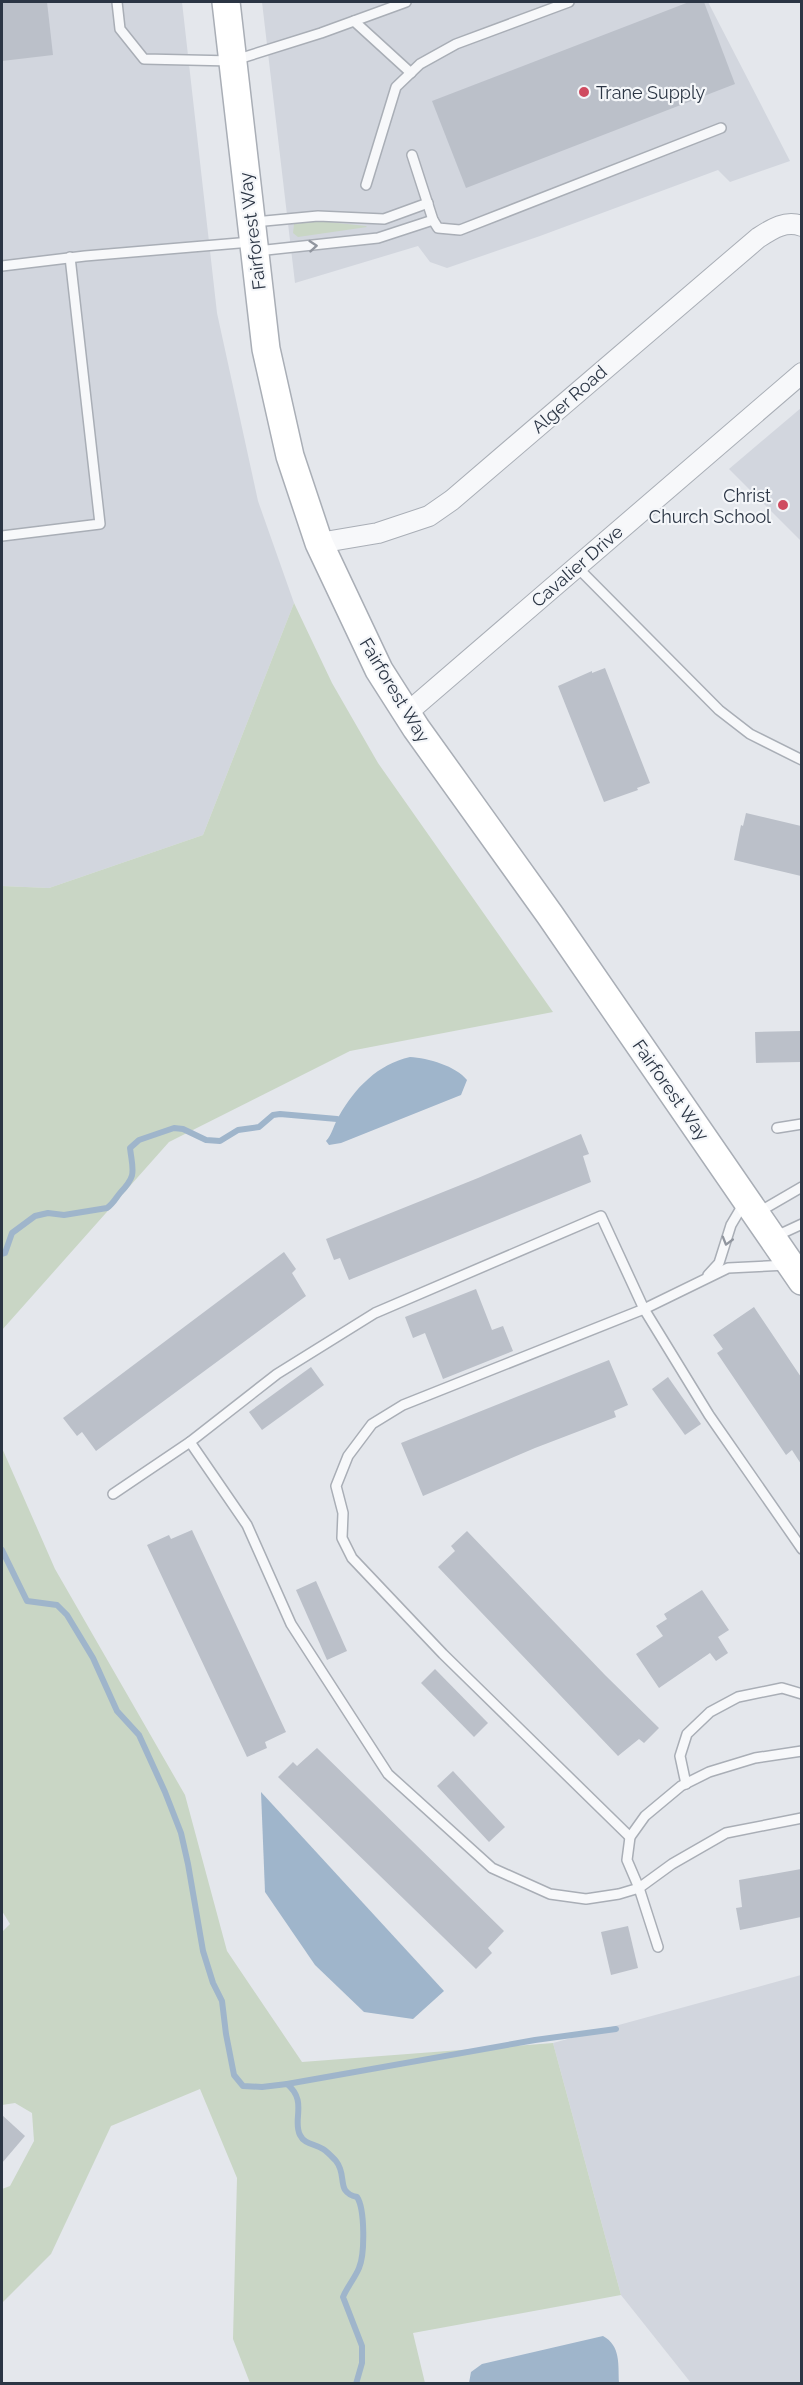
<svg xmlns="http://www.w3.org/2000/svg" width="803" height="2385" font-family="Raleway,sans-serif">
<rect width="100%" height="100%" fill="#e4e7ec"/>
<g fill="#d2d6de">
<path d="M2,2h180l35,311 41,188 36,102 -91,232 -154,53 -47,-2z"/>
<path d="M262,2h446l82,159 -60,21 -12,-12 -178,66 -93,32 -17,-6 -12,-16 -123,37z"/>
<path d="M801,408v133l-72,-72z"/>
<path d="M801,1975v408h-110l-70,-88 -68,-252z"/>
</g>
<g fill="#c9d6c5">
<path d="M319,221l47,5 1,1 -69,10 -5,-4 1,-9z"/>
<path d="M294,603l38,80 46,80 175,249 -203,39 -181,91 -167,188v-444l47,2 154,-53z"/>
<path d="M2,1448l53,121 130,226 42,156 75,111 251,-19 68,252 -208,38 12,50h-175l-17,-44 4,-161 -37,-89 -89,37 -60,128 -49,49v-114l8,-3 24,-45 -2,-28 -17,-10 -13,2v-173l8,-8 -8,-13z"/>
</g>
<g fill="#9fb5cb">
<path d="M410,1057c18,1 46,9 57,23l-6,15 -120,48 -12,2 -3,-4c6,-6 8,-17 13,-25 16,-28 39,-52 71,-59z"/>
<path d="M261,1792l183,199 -31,28 -49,-7 -49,-47 -50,-73z"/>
<path d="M603,2336c18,10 15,28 16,47h-150l2,-11 11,-8z"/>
</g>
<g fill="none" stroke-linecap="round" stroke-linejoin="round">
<g stroke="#9fb5cb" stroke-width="6">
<path d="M2,1254l3,-1 7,-20 23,-17 13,-3 16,2 43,-7c6,-4 9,-10 13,-15 17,-18 13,-21 10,-45l9,-8 35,-12 9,1 23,11 14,1 18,-11 21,-3 14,-12 7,-1 57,5"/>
<path d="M2,1550l25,51 30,4 10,10 26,43 24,53 22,24 26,57 16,41 7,31 15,87 10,32 9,18 4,33 8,41 9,11 19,1 25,-3c21,17 5,36 13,51 4,9 15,9 23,14 5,3 9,8 13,12 12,15 -1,31 21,36 8,12 8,57 2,71 -4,10 -12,19 -16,29l19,49v17l-6,21"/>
<path d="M287,2084l248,-44 81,-11"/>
</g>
</g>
<g fill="#bbc0c9">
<path d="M2,2h45l6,53 -51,6z"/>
<path d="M689,2h15l31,82 -269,104 -34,-87z"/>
<path d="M605,668l45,115 -13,5 1,2 -34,12 -46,-116 34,-15v2z"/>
<path d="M746,813l55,13v50l-67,-16 7,-35 2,1z"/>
<path d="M801,1031v31l-45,1 -1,-31z"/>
<path d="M581,1134l8,20 -6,2 8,26 -242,98 -9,-22 -6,2 -8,-21 152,-61z"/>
<path d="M284,1252l12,17 -4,4 14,23 -210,155 -14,-19 -5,4 -14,-18z"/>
<path d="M476,1289l16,41 11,-4 10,25 -70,28 -18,-46 -12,5 -8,-21z"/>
<path d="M754,1307l47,70v87l-9,-14 -6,5 -69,-102 6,-4 -10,-14z"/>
<path d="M609,1360l19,45 -14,6 2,6 -81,31 -112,48 -22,-53z"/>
<path d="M311,1367l13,18 -62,45 -13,-18z"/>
<path d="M668,1377l33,47 -16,11 -33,-46z"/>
<path d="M192,1530l94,202 -21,10 2,6 -20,9 -100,-212 22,-10 2,4z"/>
<path d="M467,1531l138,144 54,53 -15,15 -5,-4 -21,17 -180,-189 17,-16 -4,-5z"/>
<path d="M316,1581l31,70 -20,9 -31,-70z"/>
<path d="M702,1590l27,40 -11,7 10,16 -12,8 -6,-8 -51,35 -23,-34 27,-18 -7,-10 11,-7 -3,-5z"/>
<path d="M435,1669l53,54 -14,14 -53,-54z"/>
<path d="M317,1748l187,183 -16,17 4,5 -16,16 -198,-192 15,-15 4,4z"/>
<path d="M453,1771l52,56 -16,15 -52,-56z"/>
<path d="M801,1869v48l-61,13 -4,-22 6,-1 -3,-27z"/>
<path d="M628,1926l10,42 -27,7 -10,-43z"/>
<path d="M2,2115l23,21 -23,27z"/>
</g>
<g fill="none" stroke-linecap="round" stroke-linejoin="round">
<defs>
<g id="lane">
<path d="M117,2l3,27 24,30 88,2 89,-28 85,-31"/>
<path d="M354,21l57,52"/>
<path d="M412,155l21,65 5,8 22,2 261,-102"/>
<path d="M366,185l30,-98 24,-23 36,-20 113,-42"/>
<path d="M254,222l64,-6 66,3 44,-16"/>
<path d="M257,251l121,-13 55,-18"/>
<path d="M2,266l83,-10 166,-14"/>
<path d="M2,536l98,-12 -30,-267"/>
<path d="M576,566l143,144 31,24 52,26"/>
<path d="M777,1128l25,-4"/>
<path d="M757,1213l45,-26"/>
<path d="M774,1237l28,-13"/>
<path d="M708,1275l11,-12 12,-38 13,-22"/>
<path d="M113,1494l77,-52"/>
<path d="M802,1549l-93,-134 -65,-106 -43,-93 -226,97 -98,61 -87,68 57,83 44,99 97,150 104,94 58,26 36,5 33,-5 20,-6 33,-24 54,-31 76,-15"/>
<path d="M686,1784l-6,-28 7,-22 23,-22 28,-15 44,-9 20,6"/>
<path d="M630,1837l-187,-183 -91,-96 -10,-20 1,-25 -7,-27 12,-30 24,-32 31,-19 241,-96 84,-41 59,-3"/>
<path d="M658,1947l-19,-59 -12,-28 3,-23 15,-21 36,-30 28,-14 46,-14 47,-7"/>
</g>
<g id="street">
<path d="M319,543l59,-10 51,-17 23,-16 306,-262c14,-9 27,-18 44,-12"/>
<path d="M407,713l395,-340"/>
</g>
<path id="secondary" d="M226,2l40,347 24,107 29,87 60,127 37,58 134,187 252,366"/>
</defs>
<use href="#lane" stroke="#a9aeb6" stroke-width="12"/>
<use href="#street" stroke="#a9aeb6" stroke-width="22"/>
<use href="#secondary" stroke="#a9aeb6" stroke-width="30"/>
<use href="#lane" stroke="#f7f8fa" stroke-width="9"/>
<use href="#street" stroke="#f7f8fa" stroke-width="20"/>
<use href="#secondary" stroke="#fff" stroke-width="27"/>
</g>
<defs><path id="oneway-chevron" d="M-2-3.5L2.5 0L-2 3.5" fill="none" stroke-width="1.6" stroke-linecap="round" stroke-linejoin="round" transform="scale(1.5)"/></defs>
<g stroke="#91969f">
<use href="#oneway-chevron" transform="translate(313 246) rotate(-5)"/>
<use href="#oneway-chevron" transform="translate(727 1241) rotate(106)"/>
</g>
<g fill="#cf4b60" stroke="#f4f6f9" stroke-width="2">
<circle cx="584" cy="92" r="6"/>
<circle cx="783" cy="505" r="6"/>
</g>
<g text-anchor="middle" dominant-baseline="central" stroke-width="4.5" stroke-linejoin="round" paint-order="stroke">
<g font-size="18" fill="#2b3544" stroke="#f4f6f9" text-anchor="start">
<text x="596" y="92">Trane Supply</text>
<text x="771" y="495" text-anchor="end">Christ<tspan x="771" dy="21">Church School</tspan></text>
</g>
<g font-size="18" fill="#2b3544" stroke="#f4f6f9">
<text transform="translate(252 231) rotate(-97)">Fairforest Way</text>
<text transform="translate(569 399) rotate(-41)">Alger Road</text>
<text transform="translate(577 566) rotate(-41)">Cavalier Drive</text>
<text transform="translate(395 690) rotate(59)">Fairforest Way</text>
<text transform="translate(671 1090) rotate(55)">Fairforest Way</text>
</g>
</g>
<rect width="803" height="2385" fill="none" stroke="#2b3544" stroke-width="6"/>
</svg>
